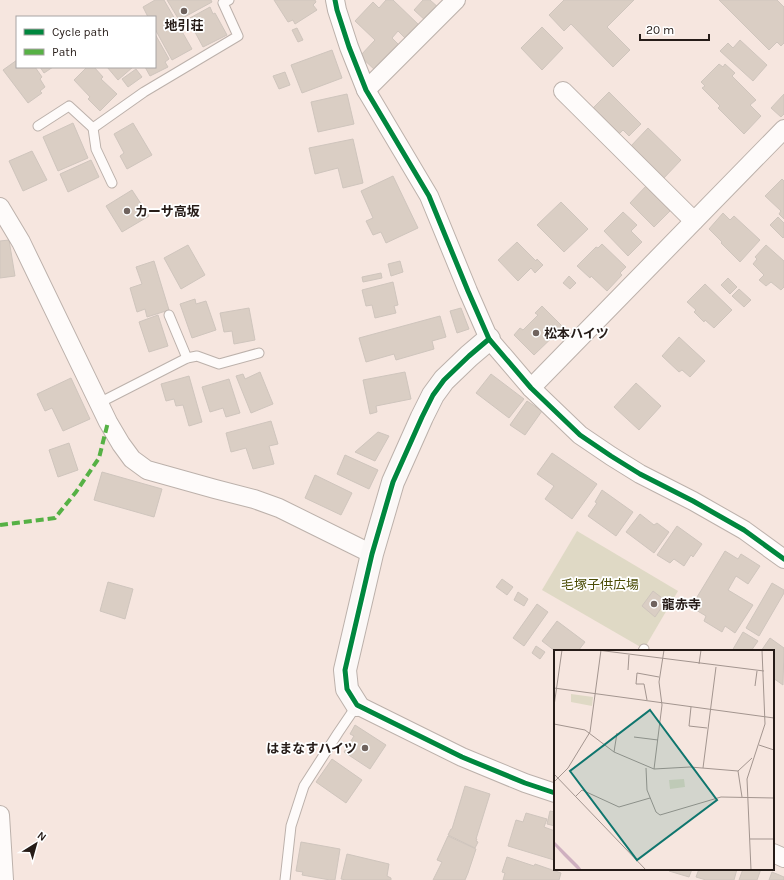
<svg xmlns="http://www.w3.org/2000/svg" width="784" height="880" font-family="Karla,'Noto Sans JP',sans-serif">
<rect width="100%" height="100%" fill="#f6e6df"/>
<path fill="#dfd9c5" d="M577,531l101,60 -34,58 -102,-59z"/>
<g fill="#dacec4" stroke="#cfc5bd">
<path d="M155,0h9l28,49 -20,11 -17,-31v-12h-7l-5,-10z"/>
<path d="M167,0h44l1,2 -33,18z"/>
<path d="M274,0h41l1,2 -3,3 4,5 -22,14 -2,-4 -5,2z"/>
<path d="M386,0h7l27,26 -13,14 -9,-9 -6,7 9,9 -24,25 -17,-16 15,-16 -20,-19 18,-19 6,6z"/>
<path d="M423,0h7l9,8 -12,14 -13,-12z"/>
<path d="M564,0h70l-27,27 23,23 -17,17 -42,-43 -7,7 -15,-16z"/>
<path d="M719,0h58l7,7v36l-3,3 -4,-4 -8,8z"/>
<path d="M210,7l3,7 2,-1 12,22 -24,12 -15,-28z"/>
<path d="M542,27l21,21 -21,22 -21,-22z"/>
<path d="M297,28l6,12 -5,2 -6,-12z"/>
<path d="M155,34l14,25 -4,3 3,5 -18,9 -5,-9h10z"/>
<path d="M740,40l27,25 -14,16 -33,-30 8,-8 5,5z"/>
<path d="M332,50l10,28 -40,15 -11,-28z"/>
<path d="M17,60v7h18l7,10 -2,2 5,8 -5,4 2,2 -14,10 -25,-33z"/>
<path d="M719,64l4,3 2,-3 10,9 -3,3 24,24 -6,5 11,11 -17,18 -26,-26 2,-2 -18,-18 3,-2 -4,-4z"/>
<path d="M40,67h13l-9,6z"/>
<path d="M87,67h7l9,10 -2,2 16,15 -17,17 -12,-12 2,-2 -16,-17z"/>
<path d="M107,67h26l-15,13z"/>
<path d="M136,69l6,8 -14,10 -6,-8z"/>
<path d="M285,72l5,13 -11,4 -6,-13z"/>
<path d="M609,92l32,32 -12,12 -6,-6 -4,4 -26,-26z"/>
<path d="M347,94l7,30 -36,8 -7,-30z"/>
<path d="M784,94v20l-3,3 -10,-9z"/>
<path d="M73,123l15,35 -30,13 -15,-34z"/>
<path d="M133,123l19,32 -25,14 -7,-13 4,-3 -10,-19z"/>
<path d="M648,128l33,32 -18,19 -33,-32z"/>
<path d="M353,139l10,44 -20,5 -5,-20 -23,6 -6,-26z"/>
<path d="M32,151l15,29 -24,11 -14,-30z"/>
<path d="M91,160l8,17 -31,15 -8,-18z"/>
<path d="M393,176l25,52 -32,15 -5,-11 -8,3 -7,-14 7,-3 -12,-27z"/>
<path d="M782,179l2,2v38l-5,-5 2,-3 -16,-15z"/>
<path d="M646,186l24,25 -16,16 -24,-24z"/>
<path d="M132,190l17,26 -27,16 -16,-26z"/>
<path d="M561,202l27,27 -24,23 -27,-27z"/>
<path d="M623,212l14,13 -6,6 11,11 -14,14 -24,-25z"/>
<path d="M723,213l7,7 4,-4 26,24 -20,22 -19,-19 1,-1 -13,-13z"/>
<path d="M778,217l6,6v14l-1,1 -13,-13z"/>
<path d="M9,240l6,36 -15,2v-37z"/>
<path d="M517,242l19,19 1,-2 6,6 -8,8 -4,-5 -13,13 -20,-21z"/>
<path d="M602,244l24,23 -6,6 2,2 -15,16 -16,-15 -1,2 -13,-12 19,-19 2,1z"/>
<path d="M188,245l17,30 -24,14 -17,-31z"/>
<path d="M766,245l18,16v26l-3,3 -10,-8 -5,4 -7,-6 5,-5 -11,-11 4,-5 -2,-2z"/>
<path d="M154,261l15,49 -22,7 -2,-8 -8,3 -7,-24 12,-4 -6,-17z"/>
<path d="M400,261l3,11 -12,4 -3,-12z"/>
<path d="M381,273l1,5 -19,4 -1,-5z"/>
<path d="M569,276l7,7 -6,6 -7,-6z"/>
<path d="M728,278l9,9 -7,7 -9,-9z"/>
<path d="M393,282l5,23 -4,1 2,7 -21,5 -3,-13 -6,1 -4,-16z"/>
<path d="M705,284l27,26 -18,18 -9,-8 -1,2 -10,-10 2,-2 -9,-8z"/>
<path d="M739,289l12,11 -7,7 -12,-11z"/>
<path d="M195,299l1,5 10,-3 10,29 -24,8 -12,-34z"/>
<path d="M542,306l21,21 -29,28 -20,-20 6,-7 3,2 15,-15 -3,-2z"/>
<path d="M249,308l6,32 -21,4 -2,-13 -8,1 -4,-19z"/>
<path d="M461,308l8,21 -12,4 -7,-22z"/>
<path d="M158,315l10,31 -19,6 -10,-30z"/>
<path d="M440,316l6,21 -14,4 2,8 -38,11 -2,-6 -28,8 -7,-24z"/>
<path d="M679,337l26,24 -15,16 -8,-7 -3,2 -17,-16z"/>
<path d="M260,372l13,32 -22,9 -15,-37 7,-2 2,5z"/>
<path d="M405,372l6,27 -35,7 1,6 -7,2 -7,-34z"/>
<path d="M491,374l33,25 -15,19 -33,-25z"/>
<path d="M189,376l13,46 -13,4 -6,-21 -7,1 -2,-7 -8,2 -5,-17z"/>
<path d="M71,378l19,41 -27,12 -11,-23 -7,3 -8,-17z"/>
<path d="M229,379l11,34 -14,4 -3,-9 -13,4 -8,-25z"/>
<path d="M636,383l25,23 -22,24 -25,-23z"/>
<path d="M527,401l15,10 -17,24 -15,-10z"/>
<path d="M271,421l7,23 -9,2 5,18 -21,5 -7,-21 -15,4 -5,-19z"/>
<path d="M378,432l11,4 -14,25 -20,-9z"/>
<path d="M69,443l9,27 -20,7 -9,-27z"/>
<path d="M552,453l45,31 -25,35 -27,-20 9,-13 -17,-12z"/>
<path d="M345,455l33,15 -9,19 -32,-15z"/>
<path d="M102,472l60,17 -8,28 -60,-17z"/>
<path d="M315,475l37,18 -11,22 -36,-17z"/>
<path d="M602,490l31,22 -17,24 -28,-20 9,-13 -2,-1z"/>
<path d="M640,514l14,11 3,-2 12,9 -15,21 -28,-21z"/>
<path d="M677,526l25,18 -9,13 -2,-2 -7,11 -10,-7 -4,4 -13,-8z"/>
<path d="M725,551l13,8 3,-5 19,12 -12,18 -12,-8 -8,14 25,15 -18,28 -10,-7 -3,6 -18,-11 2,-5 -15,-9z"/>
<path d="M502,579l11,8 -6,8 -11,-8z"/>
<path d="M108,582l25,7 -8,30 -25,-8z"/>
<path d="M772,583l12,7v3l-25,43 -13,-8z"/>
<path d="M653,591l13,10 -11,16 -13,-11z"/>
<path d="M518,592l10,7 -4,7 -10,-6z"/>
<path d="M537,604l11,8 -24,34 -11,-8z"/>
<path d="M557,621l28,21 -7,9h-23l-13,-10z"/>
<path d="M743,632l15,9 -7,10h-19z"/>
<path d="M770,638l14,10 -1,37 -10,-7v-27h-12z"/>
<path d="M536,646l9,6 -5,7 -8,-6z"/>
<path d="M355,725l31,20 -16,24 -26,-17 10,-16 -4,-2z"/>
<path d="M332,759l30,21 -16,23 -30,-21z"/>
<path d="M465,786l25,8 -14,45h1l-1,2 2,1 -3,6 -27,-13 3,-6h1z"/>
<path d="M550,811l5,1v14l-8,-2z"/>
<path d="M526,813l21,6 -3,8 11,4 -1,29 -46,-14 8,-26 7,2z"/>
<path d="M448,836l28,13 -8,24 -3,7h-32l9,-18 -5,-2z"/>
<path d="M301,842l39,7 -5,31h-5l-28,-5 1,-3 -7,-1z"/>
<path d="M347,854l42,10 -2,12 4,2v2h-45l-5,-1z"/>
<path d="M507,857l27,9 1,-2 26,9 -2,7h-56l2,-7 -3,-1z"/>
<path d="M669,869h23l-3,8 -20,-6z"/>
<path d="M699,869h38l-3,11h-28l-10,-3z"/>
<path d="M743,869h18l-4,11h-18z"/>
<path d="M772,872l12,5v3h-15z"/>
</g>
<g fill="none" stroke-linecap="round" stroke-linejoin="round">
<defs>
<g id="lane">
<path d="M38,126l31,-20 24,22 51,-36 94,-56 -15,-33 6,-3"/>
<path d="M93,128l3,21 16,34"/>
<path d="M169,315l18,43"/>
<path d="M99,403l88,-45 10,-2 22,8 40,-11"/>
<path d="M643,651l1,-2"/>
<path d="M285,880l6,-54 13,-40 34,-53 19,-28"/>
</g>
<g id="street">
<path d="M335,0l2,10 12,37 17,43 63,106 39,95 21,48 42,49 49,47 31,21 29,18 53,27 51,29 40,29"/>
<path d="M366,90l90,-90"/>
<path d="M563,91l131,130"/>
<path d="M0,207l21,35 87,180 13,22 11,15 15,11 68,19 39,10 25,9 93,46"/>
<path d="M531,388l253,-259"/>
<path d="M357,705l105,52 63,26 30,10"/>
<path d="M0,815l4,65"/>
<path d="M773,853l11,5"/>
</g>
<path id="secondary" d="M357,705l-10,-16 -2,-19 27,-116 21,-72 29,-65 11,-22 11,-15 25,-24 20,-17"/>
</defs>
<use href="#lane" stroke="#bcb1ab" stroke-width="11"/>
<use href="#street" stroke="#bcb1ab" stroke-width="20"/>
<use href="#secondary" stroke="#bcb1ab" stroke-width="24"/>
<use href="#lane" stroke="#fefbfa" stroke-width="9"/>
<use href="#street" stroke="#fefbfa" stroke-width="18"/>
<use href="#secondary" stroke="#fbf8f7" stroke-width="22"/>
<path stroke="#56b145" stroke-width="4" stroke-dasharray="8 4" stroke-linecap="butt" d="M0,525l55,-7 21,-26 23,-34 9,-36"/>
<defs>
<g id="cycleway">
<path d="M335,0l2,10 12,37 17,43 63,106 39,95 21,48 42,49 49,47 31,21 29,18 53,27 51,29 40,29"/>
<path d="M489,339l-20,17 -25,24 -11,15 -11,22 -29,65 -21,72 -27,116 2,19 10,16 105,52 63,26 30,10"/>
</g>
</defs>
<use href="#cycleway" stroke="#fff" stroke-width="8"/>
<use href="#cycleway" stroke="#00873e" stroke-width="5"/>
</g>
<g fill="#6f635e" stroke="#fff" stroke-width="1.5">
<circle cx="184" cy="11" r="4"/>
<circle cx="127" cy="211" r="4"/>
<circle cx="536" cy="333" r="4"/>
<circle cx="654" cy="604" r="4"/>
<circle cx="365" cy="748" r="4"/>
</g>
<g text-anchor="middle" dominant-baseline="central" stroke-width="3.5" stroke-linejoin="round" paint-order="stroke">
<g font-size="13" font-weight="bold" fill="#261c18" stroke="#fff" text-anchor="start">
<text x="184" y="25" text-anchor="middle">地引荘</text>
<text x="135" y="211">カーサ高坂</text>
<text x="544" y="333">松本ハイツ</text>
<text x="662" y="604">龍赤寺</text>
<text x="357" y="748" text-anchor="end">はまなすハイツ</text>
</g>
<g font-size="13" fill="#4a4b04" stroke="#fff">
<text x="600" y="584">毛塚子供広場</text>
</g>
</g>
<g transform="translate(554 650)">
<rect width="220" height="220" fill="#f6e6df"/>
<path d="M17,44l22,3 -1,9 -21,-4zM130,129l1,8 -15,2 -1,-9z" fill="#dfd9c5"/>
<path d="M0,191l24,24 4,5h-4l-14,-14 -10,-11z" fill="#ceafbf"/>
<path fill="none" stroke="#a3958f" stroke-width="1" d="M43,0l167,21M145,14l2,-14M74,20l1,-15M201,36l2,-15M0,38l220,30M93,50l-3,-16h-8l1,-11 22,4M0,56l8,-56M137,57l-2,19 18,2M0,74l31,6 29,22 40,17 36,-2 48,4 14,-13M80,87l24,3M205,95l15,5M60,102l3,-19M92,118l1,22 9,22 4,3 61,-18 53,1M149,118l13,-101M100,119l8,-64 -3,-23 5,-32M184,121l4,26M0,124l92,96M0,132l14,-14 22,-36 11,-82M22,146l6,-6 37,17 31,-9M196,189h24M197,220l-4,-91 18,-55 -3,-74"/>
<path fill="#0f766e" fill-opacity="0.15" stroke="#0f766e" stroke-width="2" d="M96,60l67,90 -80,60 -67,-89z"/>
<rect width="220" height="220" fill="none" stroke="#261c18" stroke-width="2"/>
</g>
<rect x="16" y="16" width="140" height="52" fill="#ffffff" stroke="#a8a4a3"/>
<rect x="24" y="29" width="20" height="6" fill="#00873e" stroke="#a8a4a3"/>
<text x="52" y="36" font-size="12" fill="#261c18">Cycle path</text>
<rect x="24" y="49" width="20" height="6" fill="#56b145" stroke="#a8a4a3"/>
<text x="52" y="56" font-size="12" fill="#261c18">Path</text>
<g transform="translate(36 844) rotate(37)" stroke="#ffffff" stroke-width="3" paint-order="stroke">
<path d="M0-3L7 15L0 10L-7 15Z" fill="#261c18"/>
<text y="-6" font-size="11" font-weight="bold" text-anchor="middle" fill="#261c18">N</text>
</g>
<path d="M640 34v6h69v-6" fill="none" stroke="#261c18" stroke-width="2"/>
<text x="646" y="34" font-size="12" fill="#261c18" stroke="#ffffff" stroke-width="3" paint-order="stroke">20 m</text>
</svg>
